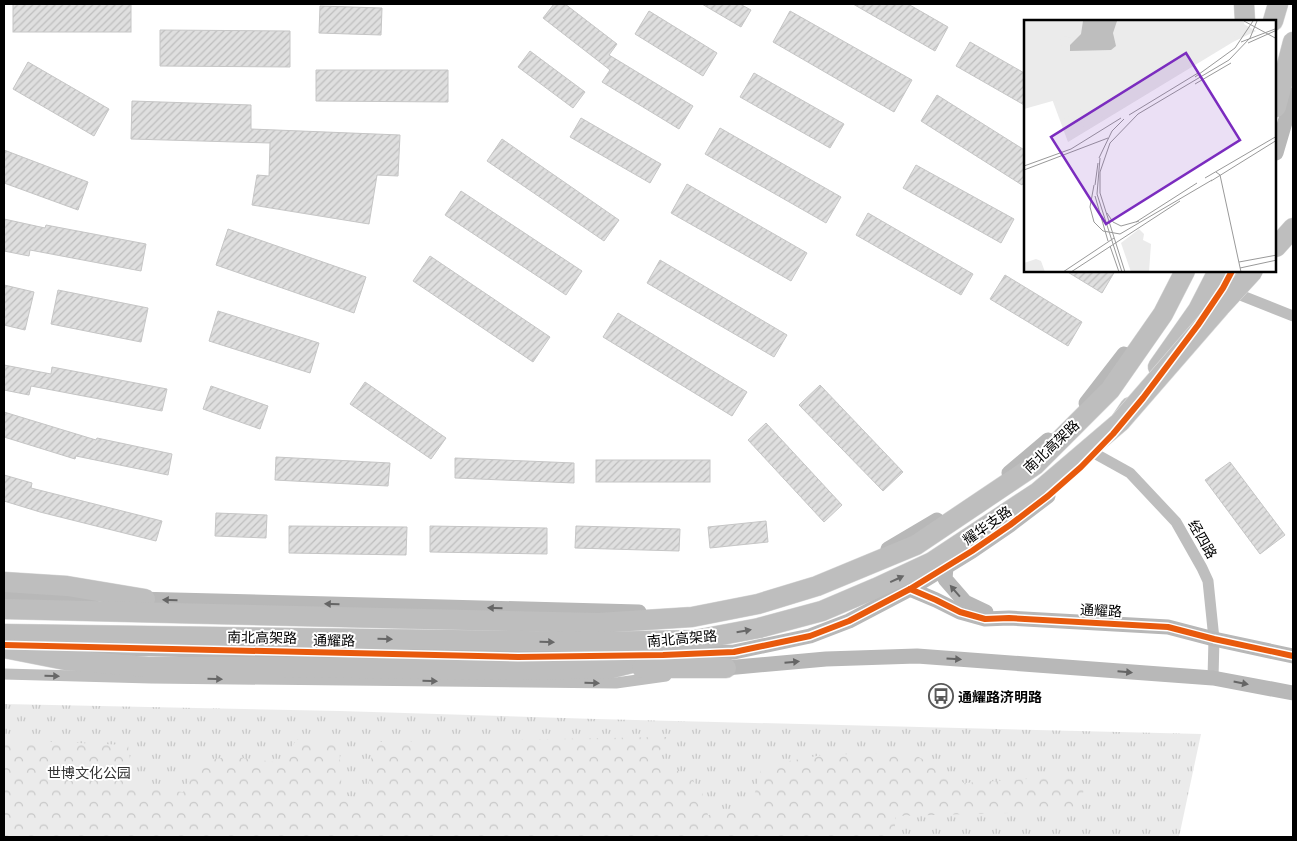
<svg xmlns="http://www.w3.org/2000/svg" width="1297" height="841" font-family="'Noto Sans','Noto Sans SC',sans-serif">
<defs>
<pattern id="grass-tufts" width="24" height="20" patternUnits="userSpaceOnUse" patternTransform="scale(1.25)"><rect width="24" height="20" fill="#ebebeb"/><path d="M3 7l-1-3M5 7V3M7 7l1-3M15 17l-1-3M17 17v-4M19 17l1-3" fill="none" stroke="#c8c8c8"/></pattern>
<pattern id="forest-crowns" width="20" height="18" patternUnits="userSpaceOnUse" patternTransform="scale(1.25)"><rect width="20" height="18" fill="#ebebeb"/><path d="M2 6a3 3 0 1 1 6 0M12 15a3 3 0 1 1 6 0" fill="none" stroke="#c8c8c8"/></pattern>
<pattern id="building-hatch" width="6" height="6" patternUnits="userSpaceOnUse" patternTransform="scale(1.25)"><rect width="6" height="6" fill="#dfdfdf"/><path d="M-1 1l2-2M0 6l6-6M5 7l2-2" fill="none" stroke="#bebebe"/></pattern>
</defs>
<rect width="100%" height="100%" fill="#fff"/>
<path fill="url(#grass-tufts)" d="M4,704l336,7 256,8 605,15 -22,103h-1175z"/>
<path fill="url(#forest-crowns)" d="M667,737l-11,21 15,11 13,4 17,16 7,26 42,-4 12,-45 60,-11 88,-3 54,31 109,-7 11,9 -3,26 -186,5v21h-891v-97l124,5 6,42 49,5 15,-29 31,-7 52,7 16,-24 42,3 3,53 25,5 6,-58z"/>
<g fill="url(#building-hatch)" stroke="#c6c6c6">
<rect x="13" y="4" width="118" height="28"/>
<path d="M554,4h11l52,40 -8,11 84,51 -14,23 -77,-47 8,-12 -67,-52z"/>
<path d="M702,4h38l11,6 -10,17z"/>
<path d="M853,4h55l40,23 -13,24z"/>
<path d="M320,6l62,2 -1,27 -62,-2z"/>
<path d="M649,11l68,42 -14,23 -68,-42z"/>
<path d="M790,11l122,69 -18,32 -121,-70z"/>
<path d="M160,30l130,1v36l-130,-1z"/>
<path d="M970,42l56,32v32l-70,-40z"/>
<path d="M530,51l55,41 -12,16 -55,-41z"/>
<path d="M28,62l81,47 -15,27 -81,-47z"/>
<path d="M316,70h132v32l-132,-1z"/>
<path d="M754,73l90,51 -14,24 -90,-51z"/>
<path d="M937,95l89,56v28l-4,6 -101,-64z"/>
<path d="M132,101l119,4v24l149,6 -2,41 -21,-1 -8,49 -117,-19 5,-30 12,1 1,-33 -139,-4z"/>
<path d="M581,118l80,46 -11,19 -80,-46z"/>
<path d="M720,128l121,69 -15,26 -121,-69z"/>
<path d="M502,139l117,81 -15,21 -117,-80z"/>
<path d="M4,150l84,32 -10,28 -74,-27z"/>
<path d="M916,165l98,54 -13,24 -98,-55z"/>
<path d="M687,184l120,69 -16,28 -120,-68z"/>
<path d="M461,191l121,80 -16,24 -121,-80z"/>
<path d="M868,213l105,61 -12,21 -105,-60z"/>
<path d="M4,219l41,9 1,-3 100,19 -5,27 -111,-21 -1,6 -25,-5z"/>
<path d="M228,229l138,48 -12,36 -138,-48z"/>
<path d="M430,256l120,81 -17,25 -120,-81z"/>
<path d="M660,260l127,75 -13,22 -127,-74z"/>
<path d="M1066,271h49l-13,22z"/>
<path d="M1005,275l77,47 -14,24 -78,-47z"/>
<path d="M4,285l30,7 -9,38 -21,-5z"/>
<path d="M58,290l90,18 -7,34 -90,-18z"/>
<path d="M218,311l101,32 -9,30 -101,-32z"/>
<path d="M618,313l129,79 -15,24 -129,-79z"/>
<path d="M4,365l47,9 1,-7 115,22 -5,22 -131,-25 -2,9 -25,-5z"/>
<path d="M365,382l81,56 -15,21 -81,-55z"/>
<path d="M820,385l83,87 -20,19 -84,-86z"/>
<path d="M211,386l57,20 -8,23 -57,-20z"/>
<path d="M4,412l92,28 1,-2 75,16 -4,21 -92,-19 -1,3 -71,-22z"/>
<path d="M766,423l76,82 -18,17 -76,-82z"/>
<path d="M276,457l114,6 -2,23 -113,-6z"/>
<path d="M455,458l119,5v20l-119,-5z"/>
<rect x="596" y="460" width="114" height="22"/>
<path d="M1230,462l55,73 -25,19 -55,-74z"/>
<path d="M4,475l28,8 -1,5 131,33 -6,20 -116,-29 -36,-11z"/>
<path d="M216,513l51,2 -1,23 -51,-2z"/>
<path d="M766,521l2,21 -58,6 -2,-21z"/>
<path d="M289,526l118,1 -1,28 -117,-2z"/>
<path d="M430,526l117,2v26l-117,-2z"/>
<path d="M576,526l104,3 -1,22 -104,-3z"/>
</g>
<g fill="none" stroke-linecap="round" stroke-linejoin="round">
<defs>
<g id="highway">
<path d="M1244,4l1,17"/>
<path d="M1273,21l5,-17"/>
<path d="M1276,107l17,-65"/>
<path d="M1276,247l17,-19"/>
<path d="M1158,367l40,-57 20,-39"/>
<path d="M4,582l63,4 78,13"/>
<path d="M4,609l594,14 94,-6 66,-13 59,-18 99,-41 119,-80 75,-75 53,-76 22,-43"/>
<path d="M4,634l591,8 100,-2 64,-12 63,-17 54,-23 56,-26 106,-70 82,-70 10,-15"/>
<path d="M4,648l61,12 83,7h133l235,3 96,-2 51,-13"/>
<path d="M642,668h84"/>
</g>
</defs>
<use href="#highway" stroke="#dbdbdb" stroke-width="21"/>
<g stroke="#bebebe" stroke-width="11">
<path d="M1230,291l63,25"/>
<path d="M1094,453l36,20 46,49 26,46 6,13 6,58 -1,39"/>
<path d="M4,674l147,4 465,5 50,-7"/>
</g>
<g stroke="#b8b8b8" stroke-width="15">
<path d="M1276,153l17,-58"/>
<path d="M1209,308l14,-20 9,-17"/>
<path d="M1086,403l38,-49"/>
<path d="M1009,473l39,-33"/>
<path d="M888,549l49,-29"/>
<path d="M946,567l-1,12 20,23 21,10"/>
<path d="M910,589l26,11 24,12 25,7 24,-1 159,9 46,12 79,17"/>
<path d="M4,595l88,3"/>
<path d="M135,599l504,13"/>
<path d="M27,646l491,11 145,-2 71,-3 76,-16 39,-15 61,-32 62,-38 38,-26 38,-29"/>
<path d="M726,668l100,-9 91,-3 296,22 80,15"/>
</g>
<use href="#highway" stroke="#bebebe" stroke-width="20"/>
<defs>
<path id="highway-bridge" d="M1120,422l100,-115 33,-36"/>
</defs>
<use href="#highway-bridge" stroke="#dbdbdb" stroke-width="21" stroke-linecap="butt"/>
<use href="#highway-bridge" stroke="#bebebe" stroke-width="20"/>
<defs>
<g id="cycleway">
<path d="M910,589l26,11 24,12 25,7 24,-1 159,9 46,12 79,17"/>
<path d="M4,645l514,12 145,-2 71,-3 76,-16 39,-15 61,-32 62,-38 38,-26 38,-29 33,-29 32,-33 30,-36 55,-73 25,-37 9,-17"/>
</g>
</defs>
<use href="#cycleway" stroke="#fff" stroke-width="9"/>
<use href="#cycleway" stroke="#e8590c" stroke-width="6"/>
</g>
<defs><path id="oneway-solid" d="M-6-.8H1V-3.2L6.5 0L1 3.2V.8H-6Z" transform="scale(1.25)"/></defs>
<g fill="#686868">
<use href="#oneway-solid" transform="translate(897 579) rotate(-25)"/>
<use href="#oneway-solid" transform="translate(744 631) rotate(-10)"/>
<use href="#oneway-solid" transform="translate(385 639) rotate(1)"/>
<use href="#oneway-solid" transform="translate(547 642) rotate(1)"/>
<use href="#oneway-solid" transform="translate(52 676) rotate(1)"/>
<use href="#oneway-solid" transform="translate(215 679) rotate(1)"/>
<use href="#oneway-solid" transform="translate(430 681) rotate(1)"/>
<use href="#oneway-solid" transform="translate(592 683) rotate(1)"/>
</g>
<g fill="#656565">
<use href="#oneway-solid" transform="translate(955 591) rotate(-131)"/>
<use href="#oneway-solid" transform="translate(170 600) rotate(-178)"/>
<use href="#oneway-solid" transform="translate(332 604) rotate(-178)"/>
<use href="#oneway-solid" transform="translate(495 608) rotate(-178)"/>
<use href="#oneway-solid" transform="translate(954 659) rotate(4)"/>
<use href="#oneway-solid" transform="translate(792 662) rotate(-5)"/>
<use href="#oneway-solid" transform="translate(1125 672) rotate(5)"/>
<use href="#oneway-solid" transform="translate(1241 683) rotate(11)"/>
</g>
<defs>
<symbol id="bus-ring" viewBox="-11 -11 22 22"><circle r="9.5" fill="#fff" stroke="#595959" stroke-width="1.5"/><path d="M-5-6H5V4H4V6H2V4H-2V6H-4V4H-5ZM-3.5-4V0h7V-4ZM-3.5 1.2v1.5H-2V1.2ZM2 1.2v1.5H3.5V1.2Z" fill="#595959"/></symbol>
</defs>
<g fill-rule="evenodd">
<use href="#bus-ring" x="927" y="682" width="28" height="28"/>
</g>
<g text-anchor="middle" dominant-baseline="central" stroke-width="4" stroke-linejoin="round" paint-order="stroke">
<g font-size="14" fill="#000" stroke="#fff">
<text transform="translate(1051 446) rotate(-43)">南北高架路</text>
<text transform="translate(987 525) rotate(-35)">耀华支路</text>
<text transform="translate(1203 539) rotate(60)">经四路</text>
<text transform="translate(1101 610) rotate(3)">通耀路</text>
<text transform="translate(262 637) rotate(1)">南北高架路</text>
<text transform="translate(682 638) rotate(-5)">南北高架路</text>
<text transform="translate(334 640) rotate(1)">通耀路</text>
</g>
<g font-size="14" font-weight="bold" fill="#000" stroke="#fff" text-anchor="start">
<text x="958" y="696">通耀路济明路</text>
</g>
<g font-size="14" fill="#323232" stroke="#fff">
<text x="89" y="772">世博文化公园</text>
</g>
</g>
<g transform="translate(1024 20)">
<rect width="252" height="252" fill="#fff"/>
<path d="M0,1h221l-1,3 12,7 -23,11 -165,100 -16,-43 -28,8zM115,209l5,5 -1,6 8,4 -2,28h-18l-10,-29zM12,239l5,2 4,11h-21v-9z" fill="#ebebeb"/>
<path d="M98,1l121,2 -12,19 -4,-3 5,-8 -6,-3 -3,17 -25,14 -2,-4 -4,1 1,7 -14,8 -4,-4 -5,3v4l-13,11 -6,-4 2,6 -30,20 -9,-5 -8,13 -27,14 -3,-3 18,-12 -5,-9 -24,14 -9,-19 -32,9v-37l5,-6 18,-1 15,-18 -2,-9 4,-2 7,2 -4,12 15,4 9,8 12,1 3,-4 11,2 10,-8 -10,-14 -1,-12z" fill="#ebebeb"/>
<path d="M59,1h34l-4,12 3,13 -5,4 -41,1v-6l11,-11z" fill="#bebebe"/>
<path fill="none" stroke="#999" stroke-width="1" d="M220,1l33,18M217,22l34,-13M224,23l29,-13M171,57l40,-29 18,-27M171,64l36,-21M105,95l69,-42M75,138l13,-27 12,-12M76,138l-3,36 25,78M0,146l47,-17 50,-31M0,150l84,-32M192,152l4,3 21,97M181,158l72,-42M187,161l66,-41M70,165l-4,22 4,15 9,9 17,3 92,-54M71,165l3,-22M71,176l13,45M83,193l6,9 8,4 18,-5M112,202l61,-39M86,226l9,26M215,242l38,-7M216,248l37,-8M39,252l51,-34M47,252l109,-71M101,252l-25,-79v-21l10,-29 28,-29 91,-54 21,-22 7,-17"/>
<path fill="#7b2cbf" fill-opacity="0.15" stroke="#7b2cbf" stroke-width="2.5" d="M162,33l54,87 -134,84 -55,-87z"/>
<rect width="252" height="252" fill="none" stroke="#000" stroke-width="2.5"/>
</g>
<rect width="1297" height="841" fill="none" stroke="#000000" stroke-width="10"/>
</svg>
